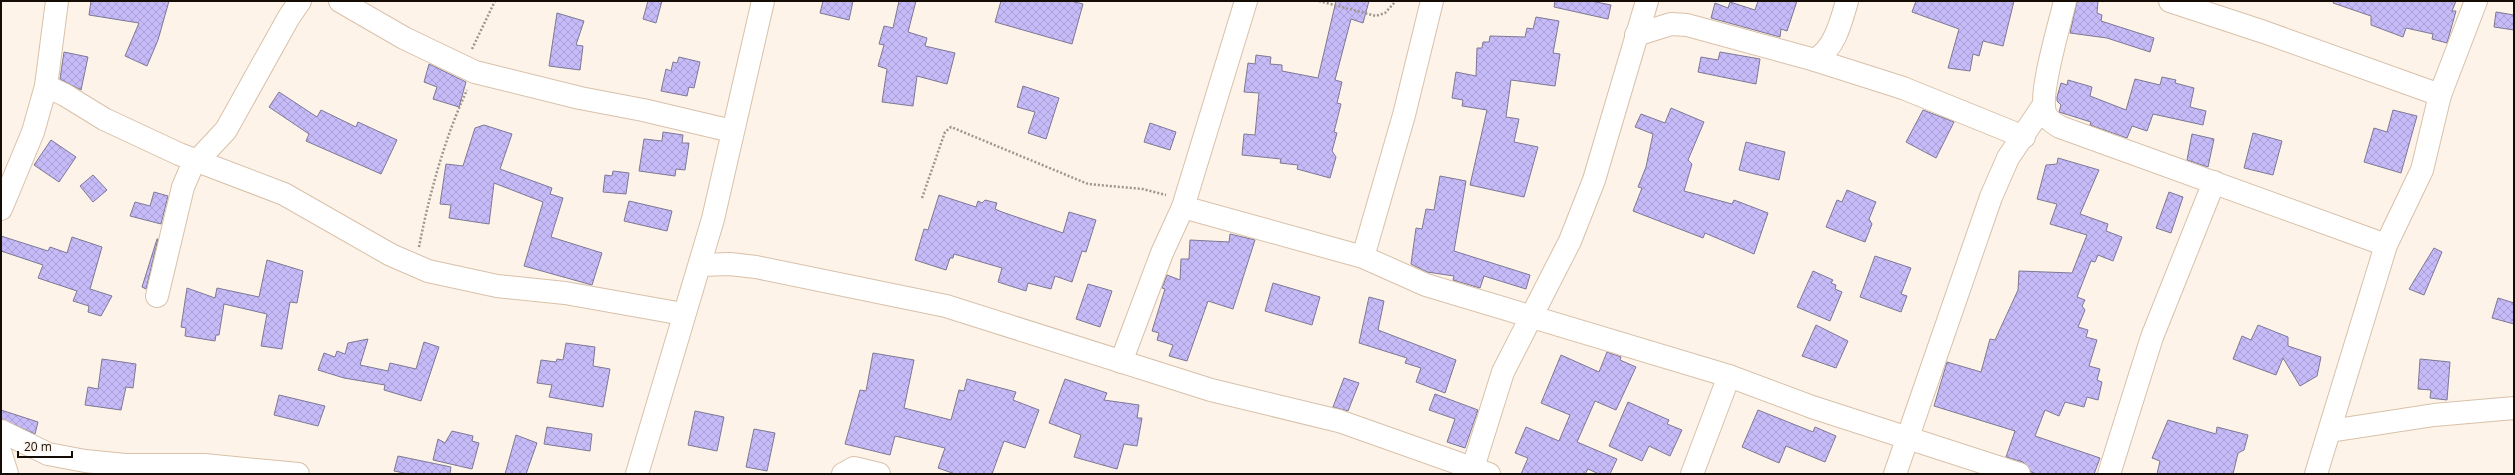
<svg xmlns="http://www.w3.org/2000/svg" width="2515" height="475" font-family="'Open Sans',sans-serif">
<defs>
<pattern id="building-cross-hatch" width="8" height="8" patternUnits="userSpaceOnUse"><rect width="8" height="8" fill="#c6bbf8"/><path d="M0 0l8 8M0 8l8-8" fill="none" stroke="#a9a0d3"/></pattern>
</defs>
<rect width="100%" height="100%" fill="#fdf3e9"/>
<g fill="url(#building-cross-hatch)" stroke="#7d7894">
<path d="M91,1h78l-11,39 -11,26 -22,-10 14,-33 -50,-8z"/>
<path d="M648,1h14l-6,22 -13,-4z"/>
<path d="M823,1h30l-4,19 -29,-7z"/>
<path d="M899,1h17l-8,31 19,6 -2,8 30,7 -8,31 -30,-8 -4,30 -31,-4 5,-33 -9,-3 6,-21 -5,-1 5,-18 9,2z"/>
<path d="M1001,1h70l12,3 -11,40 -77,-22z"/>
<path d="M1336,1h33l-6,22 -12,-4 -16,61 7,2 -5,21 4,1 -7,28 3,1 -5,18 4,6 -6,21 -33,-9 1,-4 -18,-2 1,-4 -39,-4 2,-21 11,1 4,-42 -15,-1 4,-29 7,1 1,-9 15,2 -1,7 12,1v6l36,7z"/>
<path d="M1555,1h36l20,4 -3,14 -54,-12z"/>
<path d="M1758,1h39l-10,30 -6,-2 -1,8 -69,-19 4,-15 13,5 2,-6 25,8z"/>
<path d="M1916,1h98l-11,45 -20,-5 -4,15 -6,-2 -3,17 -22,-3 11,-39 -47,-17z"/>
<path d="M2077,1h21l-1,12 5,2 -1,6 53,17 -4,14 -43,-14 -37,-5z"/>
<path d="M2334,1h122l-4,10h4l-9,32 -15,-4 1,-5 -27,-6 -3,9 -32,-12v-9l-38,-13z"/>
<path d="M2496,12l18,3v15l-20,-3z"/>
<path d="M557,13l27,8 -8,24 7,1 -3,24 -31,-4z"/>
<path d="M1536,17l23,4 -6,32 7,1 -5,32 -44,-6 -5,37 13,2 -5,23 24,5 -14,50 -54,-12 17,-75 -25,-4 1,-6 -11,-2 4,-26 20,4 1,-28h5l1,-6h6l1,-6 35,1 2,-9 6,1z"/>
<path d="M64,52l24,5 -7,33 -21,-11z"/>
<path d="M1720,52l40,7 -4,25 -58,-12 3,-15 17,3z"/>
<path d="M679,57l21,5 -6,26 -5,-1 -2,9 -26,-5 5,-22 5,2 2,-9 4,1z"/>
<path d="M429,64l37,18 -7,25 -26,-8 4,-12 -13,-5z"/>
<path d="M2162,77l14,3 -1,3 19,5 -4,19 16,4 -3,14 -50,-11 -6,17 -15,-5 -5,12 -37,-13 1,-3 -32,-10 2,-7 -4,-4v-4l4,-14 6,2 1,-5 24,7 -2,9 36,14 9,-31 25,6z"/>
<path d="M1023,86l36,12 -13,41 -18,-6 7,-21 -18,-5z"/>
<path d="M279,92l38,25 4,-7 35,17 2,-5 39,18 -16,34 -75,-33 3,-7 -40,-27z"/>
<path d="M1671,108l33,14 -16,38 4,4 -8,27 48,13 2,-4 34,13 -14,41 -49,-21 -2,5 -70,-27 9,-23 -4,-1 8,-20 7,-33 -18,-7 6,-13 24,9z"/>
<path d="M1923,110l31,12 -18,36 -30,-16z"/>
<path d="M2393,110l24,6 -16,57 -37,-11 10,-34 13,4z"/>
<path d="M1150,123l26,9 -6,18 -26,-8z"/>
<path d="M484,125l28,9 -12,35 52,19 -2,6 13,4 -12,39 51,16 -10,32 -68,-19 19,-64 -49,-19 -5,41 -40,-6 2,-13 -11,-1 6,-40 17,2 12,-38z"/>
<path d="M663,132l20,3 -1,8h7l-4,27 -9,-1 -1,7 -36,-5 5,-32 18,2z"/>
<path d="M2253,133l29,8 -9,34 -29,-7z"/>
<path d="M2192,134l22,5 -6,28 -21,-7z"/>
<path d="M51,140l25,17 -17,25 -25,-17z"/>
<path d="M1746,142l39,10 -6,28 -40,-10z"/>
<path d="M2058,158l41,12 -19,44 28,10 -2,7 16,6 -9,24 -15,-6 -3,7 -4,-1 -14,36 8,3 -3,6 3,4 -7,17 10,3 -2,7 11,3 -8,26 11,3 -3,11 5,2 -4,18 -11,-3 -3,10 -19,-5 -6,14 -14,-6 -10,26 65,22 -6,16h-57l-6,-2 -8,-10 -17,-5 9,-26 -81,-25 13,-44 34,10 9,-33 5,1 23,-50 1,-19 53,2 15,-38 -37,-11 7,-20 -20,-5 9,-34 11,-1z"/>
<path d="M613,171l16,2 -3,21 -23,-2 2,-17 7,1z"/>
<path d="M93,175l14,15 -14,12 -13,-16z"/>
<path d="M1440,176l26,5 -12,70 76,24 -4,14 -42,-13 -4,12 -27,-8 1,-4 -27,-4 -16,-8 5,-36 6,1 4,-20 8,1z"/>
<path d="M1847,190l29,12 -7,17 3,5 -7,18 -39,-15 11,-27 5,2z"/>
<path d="M154,192l14,4 -7,28 -31,-8 5,-14 15,4z"/>
<path d="M2169,192l14,5 -12,36 -15,-5z"/>
<path d="M939,195l37,12 2,-6 4,2 3,-3 12,3 -2,6 7,3 61,21 6,-21 27,8 -10,32 -4,-1 -10,31 -17,-6 -4,13 -23,-6 -2,8 -28,-9 4,-14 -48,-14 -1,4h-3l-4,12 -31,-10 9,-31 4,1z"/>
<path d="M629,201l43,10 -5,20 -43,-10z"/>
<path d="M1230,234l25,6 -22,69 -25,-8 -21,60 -18,-5 4,-11 -16,-5 2,-7 -7,-2 13,-42 -3,-1 5,-13 13,5 1,-21h8l1,-19 39,2z"/>
<path d="M1,236l47,15 2,-4 17,6 5,-16 30,10 -12,42 22,7 -11,20 -13,-4 1,-6 -16,-5 4,-10 -39,-13 5,-13 -42,-14z"/>
<path d="M157,239h1l-12,50 -4,-2z"/>
<path d="M2434,248l8,4 -18,43 -15,-6z"/>
<path d="M1875,256l36,12 -10,26 6,2 -6,16 -41,-15z"/>
<path d="M267,260l36,11 -6,32 -7,-1 -8,47 -21,-3 6,-32 -43,-10 -5,31h-3l-1,6 -30,-5 1,-8 -5,-1 6,-39 28,10 2,-10 42,9z"/>
<path d="M1813,271l20,9 -2,3 5,2 -1,4 7,3 -12,29 -33,-14z"/>
<path d="M1273,283l47,14 -8,28 -47,-14z"/>
<path d="M1088,284l24,7 -12,36 -24,-8z"/>
<path d="M1369,297l15,4 -6,29 78,30 -11,33 -29,-11 5,-14 -16,-5 2,-5 -48,-15z"/>
<path d="M2498,298l16,5v21l-22,-6z"/>
<path d="M1816,325l32,16 -12,27 -34,-12z"/>
<path d="M2258,325l30,12v9l33,11 -4,19 -17,10 -17,-28 -7,17 -43,-16 9,-23 9,4z"/>
<path d="M368,339l-8,26 28,6 2,-8 26,6 8,-27 15,5 -18,54 -37,-11 1,-5 -41,-7 -26,-8 6,-17 11,4 2,-6 8,3 3,-11z"/>
<path d="M566,343l29,4 -2,19 17,3 -7,38 -54,-10 3,-12 -15,-2 4,-23 15,2 1,-3 6,1z"/>
<path d="M1607,352l14,5 -1,3 16,7 -20,43 -21,-9 -18,41 40,17 -7,15h-11l-11,-5 -3,5h-64l7,-16 -13,-5 11,-26 33,14 11,-26 -29,-12 20,-48 38,17z"/>
<path d="M873,353l41,7 -10,48 47,12 8,-30 5,1 3,-12 49,13 -3,8 26,10 -14,38 -21,-7 -12,33h-37l-17,-6 7,-20 -50,-12 -5,19 -45,-11 15,-54 6,1z"/>
<path d="M102,359l34,5 -3,24 -7,-1 -5,23 -36,-5 3,-18 10,2z"/>
<path d="M2420,359l30,3 -3,38 -17,-2 1,-8 -13,-1z"/>
<path d="M1344,378l15,5 -11,28 -15,-4z"/>
<path d="M1065,379l42,14 -3,7 35,5 -2,13h5l-5,28 -13,-2 -7,25 -43,-12 7,-22 -32,-12z"/>
<path d="M1435,394l43,16 -13,38 -18,-6 8,-23 -26,-9z"/>
<path d="M279,395l46,11 -7,20 -44,-11z"/>
<path d="M1628,402l41,18 -2,4 15,6 -12,26 -21,-10 -7,15 -33,-15z"/>
<path d="M1,410l37,12 -3,12 -34,-15z"/>
<path d="M1758,410l55,22 2,-5 21,9 -11,26 -39,-16 -7,17 -37,-16z"/>
<path d="M695,411l29,6 -7,34 -29,-6z"/>
<path d="M2168,420l48,14 1,-7 31,8 -4,15 -6,3 -5,21h-76l3,-13 -8,-3z"/>
<path d="M547,427l45,7 -2,17 -46,-7z"/>
<path d="M754,429l21,4 -8,38 -21,-4z"/>
<path d="M452,431l21,5 -1,5 7,2 -7,26 -39,-9 5,-21 7,4z"/>
<path d="M516,435l21,8 -11,31h-21z"/>
<path d="M398,456l53,11 -1,7h-41l-15,-3z"/>
</g>
<g fill="none" stroke-linecap="round" stroke-linejoin="round">
<defs>
<g id="minor">
<path d="M340,1l64,37 71,34 105,26 63,12 89,21"/>
<path d="M2065,1c-5,23 -28,96 -19,114 3,6 9,9 14,12l326,118"/>
<path d="M2170,1l94,31 176,63"/>
<path d="M1636,35l35,-11 16,1 128,35c20,-12 26,-38 32,-59"/>
<path d="M1815,60l88,28 121,49"/>
<path d="M46,86l19,9 39,24 75,35 105,40 107,61 37,16 69,15 68,7 118,21"/>
<path d="M198,160l28,-30 63,-113 11,-16"/>
<path d="M1183,207l63,-206"/>
<path d="M1,209l32,-77 13,-46 11,-85"/>
<path d="M1363,257l41,-142 28,-114"/>
<path d="M700,265l30,-1 26,3 190,39 265,84 128,31 150,53"/>
<path d="M157,296l26,-109 12,-28"/>
<path d="M1121,362l41,-109 21,-46 180,50 63,28 303,91 83,31 207,67"/>
<path d="M1,431l47,23 37,7 40,4h79l94,9"/>
<path d="M2330,431l104,-16 80,-7"/>
<path d="M1,454l6,20"/>
<path d="M637,474l76,-255 50,-218"/>
<path d="M843,474l11,-6 25,6"/>
<path d="M1471,474l32,-102 67,-131 24,-61 53,-179"/>
<path d="M1692,474l37,-98"/>
<path d="M1895,474l96,-277 17,-39 35,-52"/>
<path d="M2109,474l43,-137 62,-155"/>
<path d="M2316,474l70,-229 36,-75 18,-75 36,-94"/>
</g>
</defs>
<use href="#minor" stroke="#d9c1a9" stroke-width="24"/>
<g stroke="#9e958c" stroke-width="2.5" stroke-dasharray="2 2" stroke-linecap="butt">
<path d="M1319,1l57,15 9,-3 11,-12"/>
<path d="M472,49l23,-48"/>
<path d="M922,198l23,-66 6,-5 137,57 55,5 23,6"/>
<path d="M419,247c10,-52 26,-110 48,-157"/>
</g>
<use href="#minor" stroke="#fff" stroke-width="22"/>
</g>
<rect width="2515" height="475" fill="none" stroke="#150d05" stroke-width="4"/>
<path d="M18 451v6h54v-6" fill="none" stroke="#150d05" stroke-width="2"/>
<text x="24" y="451" font-size="12" fill="#150d05" stroke="#fdf3e9" stroke-width="3" paint-order="stroke">20 m</text>
</svg>
